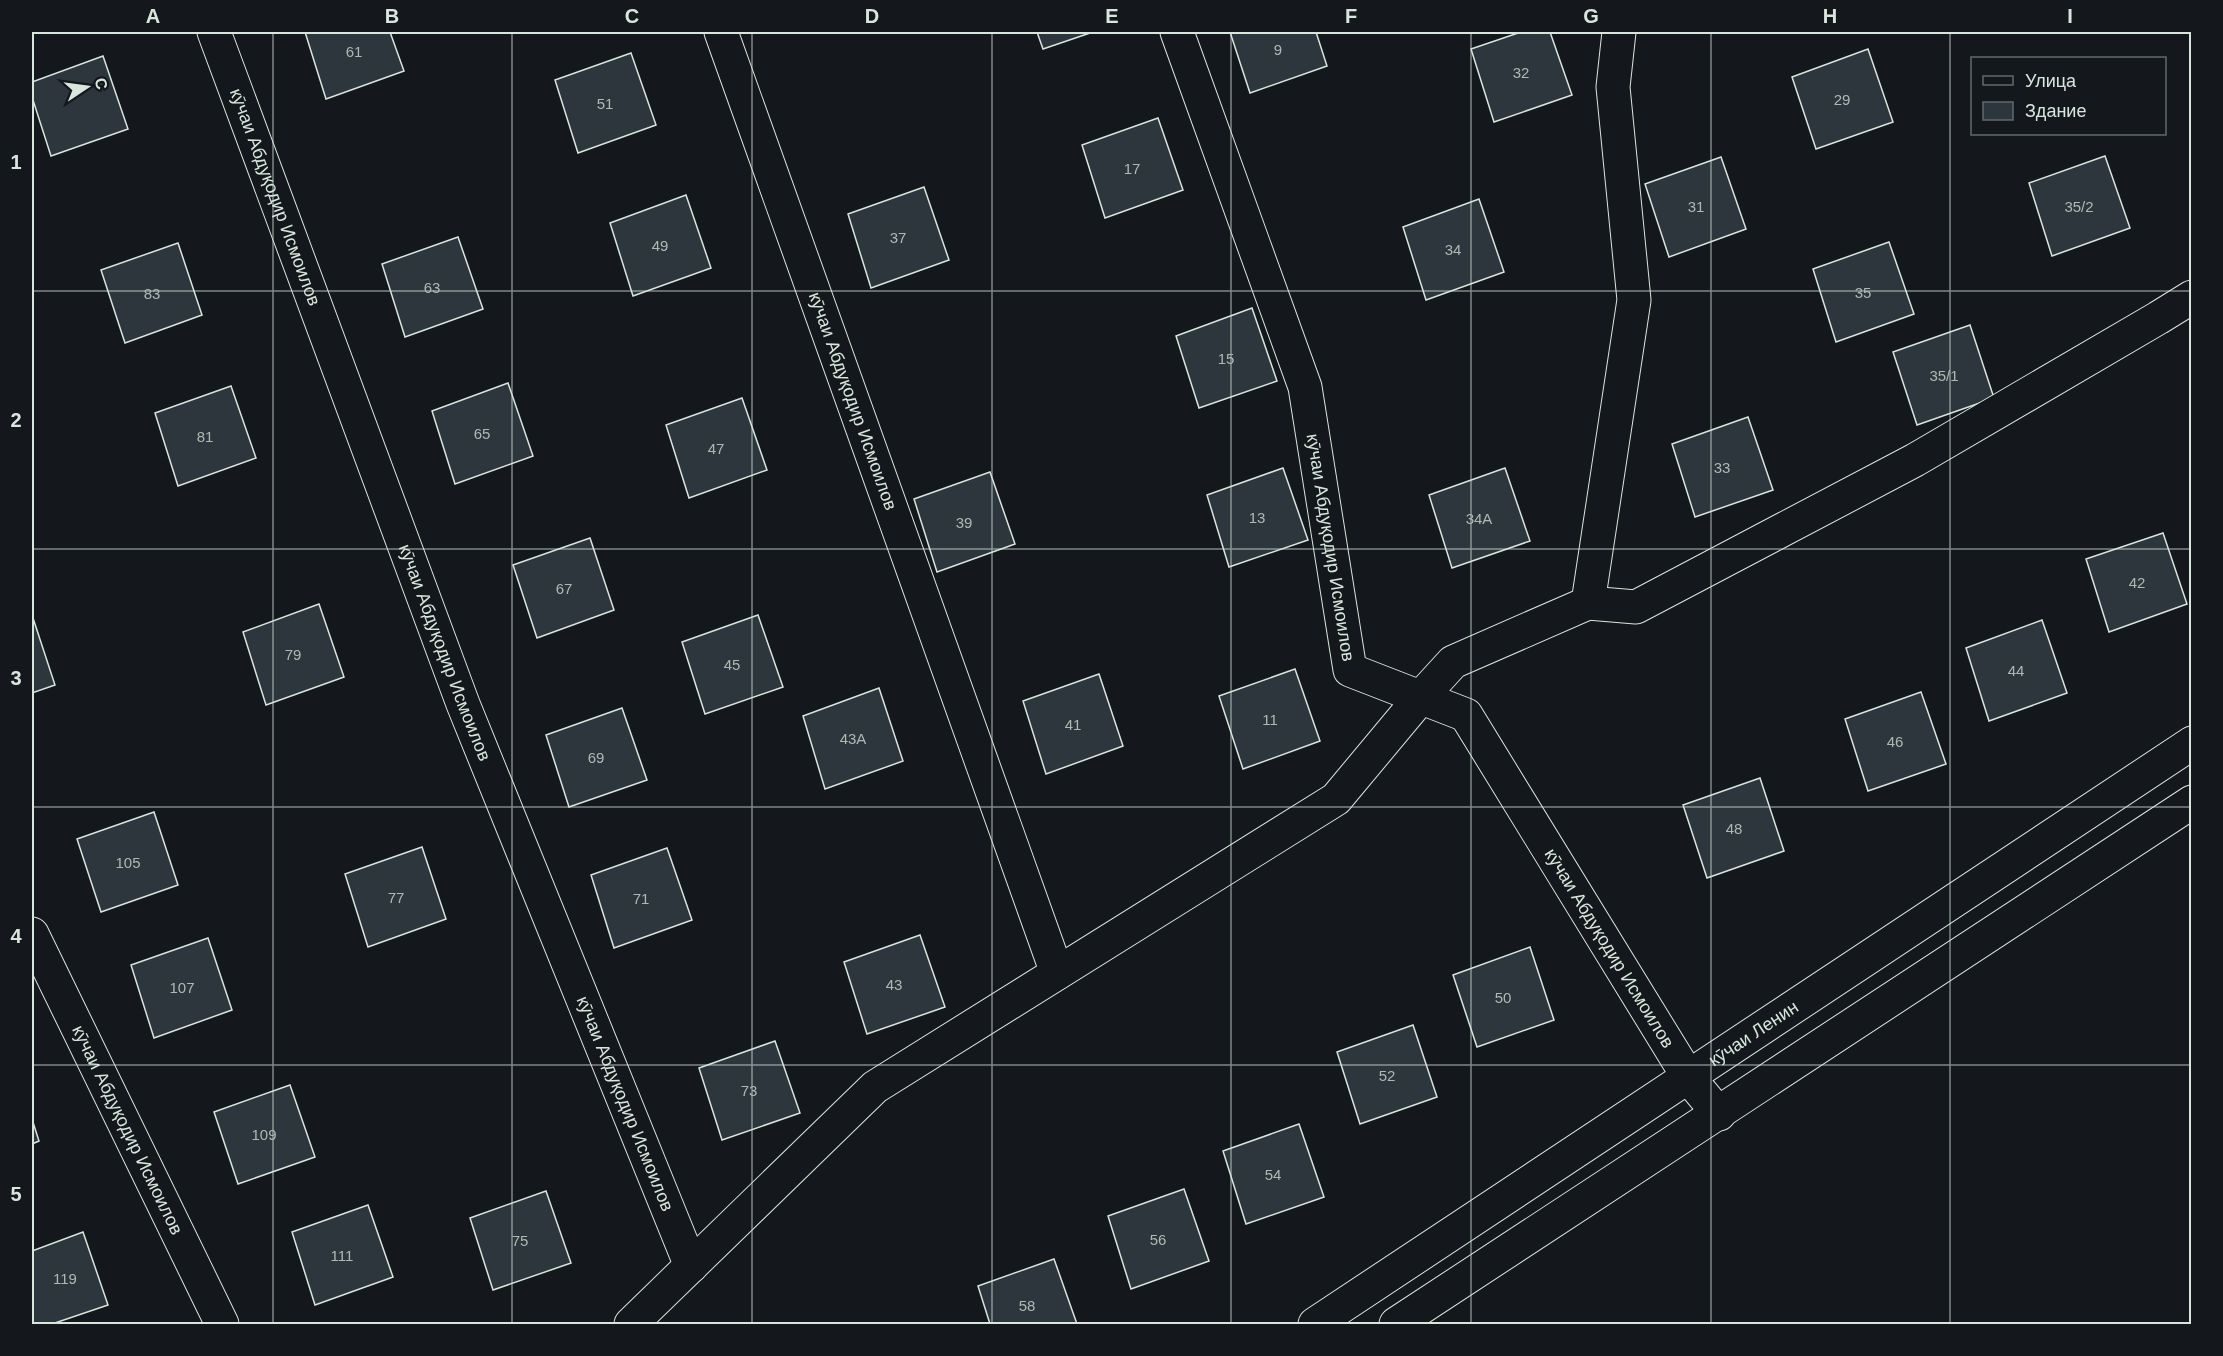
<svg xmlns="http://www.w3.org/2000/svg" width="2223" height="1356" font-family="Arial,sans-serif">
<rect width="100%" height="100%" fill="#14181c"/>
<g fill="#2c363c" stroke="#d8e6dc" stroke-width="1.5">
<path d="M305,32h85l14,39 -78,28z"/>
<path d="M1037,32h56l-50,17z"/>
<path d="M1230,32h86l11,34 -77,27z"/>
<path d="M1521,32h29l22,63 -78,27 -23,-73z"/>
<path d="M1868,49l25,73 -77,27 -24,-72z"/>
<path d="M631,53l25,72 -78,28 -23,-73z"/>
<path d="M103,56l25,73 -77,27 -19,-59v-15z"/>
<path d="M1158,118l25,72 -78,28 -23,-73z"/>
<path d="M2105,156l25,72 -78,28 -23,-73z"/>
<path d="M1721,157l25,72 -77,28 -24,-73z"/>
<path d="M924,187l25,73 -78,28 -23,-74z"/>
<path d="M686,195l25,73 -78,28 -23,-73z"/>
<path d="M1479,199l25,73 -78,28 -23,-73z"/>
<path d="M458,237l25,72 -78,28 -23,-73z"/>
<path d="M1889,242l25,72 -78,28 -23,-73z"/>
<path d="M178,243l24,72 -77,28 -24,-73z"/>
<path d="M1252,308l25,73 -78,27 -23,-72z"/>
<path d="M1970,325l24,73 -77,27 -24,-73z"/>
<path d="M508,383l25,73 -78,28 -23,-73z"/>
<path d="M231,386l25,72 -78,28 -23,-73z"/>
<path d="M742,398l25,72 -78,28 -23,-73z"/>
<path d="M1748,417l25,73 -78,27 -23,-73z"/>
<path d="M1283,468l25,72 -79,27 -22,-72z"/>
<path d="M1505,468l25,73 -78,27 -23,-73z"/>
<path d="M990,472l25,72 -78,28 -23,-73z"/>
<path d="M2163,533l24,71 -78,28 -23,-73z"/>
<path d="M590,538l24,72 -77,28 -24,-73z"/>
<path d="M319,604l25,73 -78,28 -23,-73z"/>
<path d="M32,615l23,70 -23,8z"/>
<path d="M758,615l25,72 -78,27 -23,-72z"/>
<path d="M2042,620l25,73 -78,28 -23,-73z"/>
<path d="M1295,669l25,72 -77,28 -24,-73z"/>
<path d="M1099,674l24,72 -77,28 -23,-73z"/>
<path d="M879,688l24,73 -78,28 -22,-73z"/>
<path d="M1921,692l25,72 -78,27 -23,-72z"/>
<path d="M622,708l25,72 -78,27 -23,-72z"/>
<path d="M1760,778l24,73 -77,27 -24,-73z"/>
<path d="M154,812l24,73 -77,27 -24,-73z"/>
<path d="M422,847l24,72 -78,28 -23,-73z"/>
<path d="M667,848l25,72 -78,28 -23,-73z"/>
<path d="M920,935l25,72 -78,27 -23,-72z"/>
<path d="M208,938l24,72 -78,28 -23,-73z"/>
<path d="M1530,947l24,73 -77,27 -24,-72z"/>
<path d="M1413,1025l24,72 -77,27 -23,-72z"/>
<path d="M775,1041l25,72 -78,27 -23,-72z"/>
<path d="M290,1085l25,72 -77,27 -24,-72z"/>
<path d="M32,1119l7,22 -7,3z"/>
<path d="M1299,1124l25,73 -78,27 -23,-73z"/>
<path d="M1184,1189l25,72 -78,28 -23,-73z"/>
<path d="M546,1191l25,72 -78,27 -23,-72z"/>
<path d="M368,1205l25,72 -78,28 -23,-73z"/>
<path d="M83,1232l25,73 -56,19h-20v-73z"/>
<path d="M1054,1259l23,65h-87l-12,-38z"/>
</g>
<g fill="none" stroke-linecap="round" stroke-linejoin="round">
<defs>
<g id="street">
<path id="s1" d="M214,32l249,672 228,562"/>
<path id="s2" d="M721,32l336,941"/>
<path id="s3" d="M1177,32l128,355 45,283 116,45 223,363 30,36"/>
<path d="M1588,603l48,4 279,-147 243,-142 34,-21"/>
<path id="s4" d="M32,934l190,390"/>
<path d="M631,1324l244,-237 461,-288 85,-102 32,-35 135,-59 46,-303 -21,-213 6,-55"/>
</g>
<g id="secondary">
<path id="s5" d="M1315,1324l877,-581"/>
<path d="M1396,1324l796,-522"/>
</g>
</defs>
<use href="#street" stroke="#d8e6dc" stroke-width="35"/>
<use href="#secondary" stroke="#d8e6dc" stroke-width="35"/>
<use href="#street" stroke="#14181c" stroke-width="33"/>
<use href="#secondary" stroke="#14181c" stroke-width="33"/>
</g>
<path fill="none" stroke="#d8e6dc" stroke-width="1.5" stroke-opacity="0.55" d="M273,32v1292M512,32v1292M752,32v1292M992,32v1292M1231,32v1292M1471,32v1292M1711,32v1292M1950,32v1292M32,291h2160M32,549h2160M32,807h2160M32,1065h2160"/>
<g text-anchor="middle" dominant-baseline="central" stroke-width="4.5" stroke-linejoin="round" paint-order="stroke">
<g font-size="15" fill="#adbab4">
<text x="1278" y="49">9</text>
<text x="354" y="51">61</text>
<text x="1521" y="72">32</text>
<text x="1842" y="99">29</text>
<text x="605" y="103">51</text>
<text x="1132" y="168">17</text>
<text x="1696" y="206">31</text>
<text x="2079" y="206">35/2</text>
<text x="898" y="237">37</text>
<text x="660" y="245">49</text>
<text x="1453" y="249">34</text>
<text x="432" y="287">63</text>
<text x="1863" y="292">35</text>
<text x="152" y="293">83</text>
<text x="1226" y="358">15</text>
<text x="1944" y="375">35/1</text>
<text x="482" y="433">65</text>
<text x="205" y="436">81</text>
<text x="716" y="448">47</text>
<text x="1722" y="467">33</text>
<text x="1257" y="517">13</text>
<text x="1479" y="518">34А</text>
<text x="964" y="522">39</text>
<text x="2137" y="582">42</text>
<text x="564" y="588">67</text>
<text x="293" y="654">79</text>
<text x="732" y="664">45</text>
<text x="2016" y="670">44</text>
<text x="1270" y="719">11</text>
<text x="1073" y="724">41</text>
<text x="853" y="738">43А</text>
<text x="1895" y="741">46</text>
<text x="596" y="757">69</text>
<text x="1734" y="828">48</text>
<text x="128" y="862">105</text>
<text x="396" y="897">77</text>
<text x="641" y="898">71</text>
<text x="894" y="984">43</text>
<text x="182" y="987">107</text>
<text x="1503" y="997">50</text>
<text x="1387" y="1075">52</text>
<text x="749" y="1090">73</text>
<text x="264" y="1134">109</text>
<text x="1273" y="1174">54</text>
<text x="1158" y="1239">56</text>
<text x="520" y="1240">75</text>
<text x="342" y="1255">111</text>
<text x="65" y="1278">119</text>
<text x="1027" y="1305">58</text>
</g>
<g font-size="18" fill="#d8e6dc" stroke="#14181c">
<text stroke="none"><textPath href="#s1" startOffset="176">кӯчаи Абдуқодир Исмоилов</textPath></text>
<text stroke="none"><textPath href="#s2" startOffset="392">кӯчаи Абдуқодир Исмоилов</textPath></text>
<text stroke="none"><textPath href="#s3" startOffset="540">кӯчаи Абдуқодир Исмоилов</textPath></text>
<text stroke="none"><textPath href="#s1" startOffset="662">кӯчаи Абдуқодир Исмоилов</textPath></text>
<text stroke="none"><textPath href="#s3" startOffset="1062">кӯчаи Абдуқодир Исмоилов</textPath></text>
<text stroke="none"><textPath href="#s5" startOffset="526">кӯчаи Ленин</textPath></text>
<text stroke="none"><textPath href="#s1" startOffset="1148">кӯчаи Абдуқодир Исмоилов</textPath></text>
<text stroke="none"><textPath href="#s4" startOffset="218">кӯчаи Абдуқодир Исмоилов</textPath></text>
</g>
</g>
<rect width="2223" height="1356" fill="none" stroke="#14181c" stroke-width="66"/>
<rect x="1971" y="57" width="195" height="78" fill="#14181c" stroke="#626a69" stroke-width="1.5"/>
<rect x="1983" y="76" width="30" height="9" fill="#14181c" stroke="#626a69" stroke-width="1.5"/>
<text x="2025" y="87" font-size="18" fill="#d8e6dc">Улица</text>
<rect x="1983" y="102" width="30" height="18" fill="#2c363c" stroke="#626a69" stroke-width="1.5"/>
<text x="2025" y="117" font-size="18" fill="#d8e6dc">Здание</text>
<g transform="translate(87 87) rotate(77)" stroke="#14181c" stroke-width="4.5" paint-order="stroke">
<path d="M0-4.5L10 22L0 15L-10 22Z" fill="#d8e6dc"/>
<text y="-9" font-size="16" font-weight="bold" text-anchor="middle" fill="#d8e6dc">С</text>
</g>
<rect x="33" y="33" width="2157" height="1290" fill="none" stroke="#d8e6dc" stroke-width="2"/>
<g font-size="20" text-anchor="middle" font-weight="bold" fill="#d8e6dc">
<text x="153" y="23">A</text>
<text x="392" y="23">B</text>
<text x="632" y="23">C</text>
<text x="872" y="23">D</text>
<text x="1112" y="23">E</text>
<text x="1351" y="23">F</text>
<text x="1591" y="23">G</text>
<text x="1830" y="23">H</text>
<text x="2070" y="23">I</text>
<text x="16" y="169">1</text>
<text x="16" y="427">2</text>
<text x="16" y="685">3</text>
<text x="16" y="943">4</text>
<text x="16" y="1201">5</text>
</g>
</svg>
